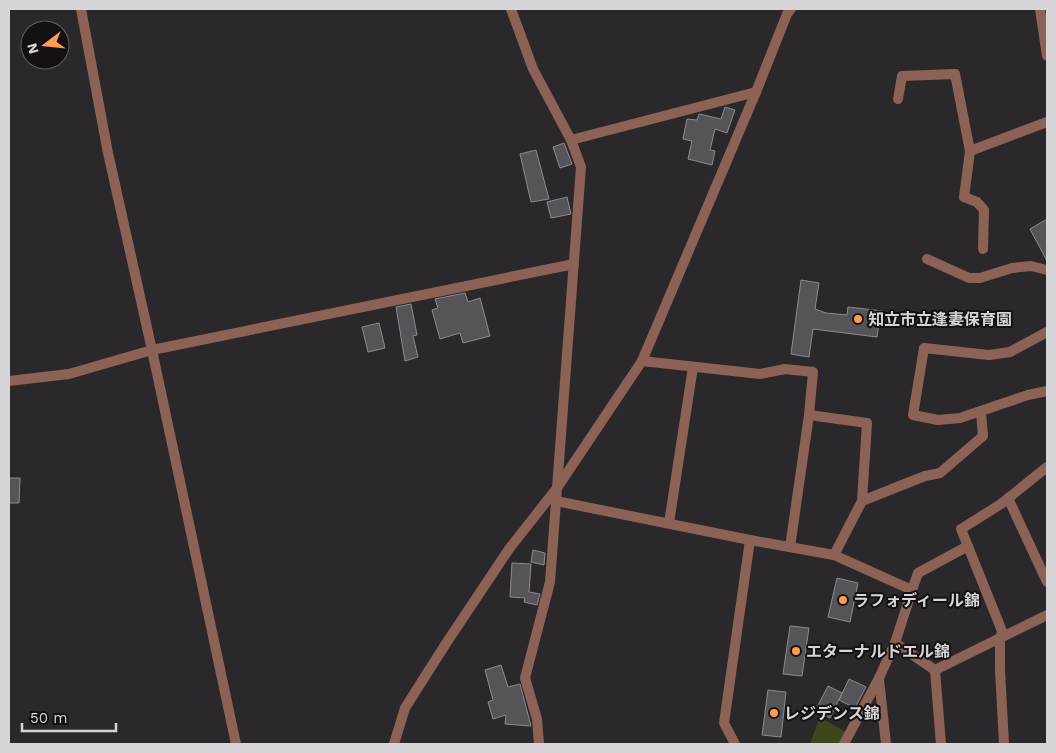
<svg xmlns="http://www.w3.org/2000/svg" width="1056" height="753" font-family="'Work Sans','Noto Sans JP',sans-serif">
<rect width="100%" height="100%" fill="#2b282c"/>
<path fill="#3e471c" d="M820,717l27,16 -7,11h-30z"/>
<g fill="#555459" stroke="#8d8b91">
<path d="M725,107l10,3 -8,23 -12,-4 -5,21 5,1 -3,14 -24,-6 4,-18 -9,-2 4,-20 10,1 2,-6 22,5z"/>
<path d="M564,143l8,21 -12,4 -7,-21z"/>
<path d="M536,150l13,49 -18,3 -11,-48z"/>
<path d="M567,197l4,17 -20,4 -4,-16z"/>
<path d="M1047,219v42l-17,-32z"/>
<path d="M801,280l18,3 -4,26 11,4 21,2 1,-8 35,4 -1,11h-3l-2,15 -64,-8 -4,28 -18,-3z"/>
<path d="M465,293l3,9 12,-4 10,38 -27,7 -3,-10 -20,6 -8,-29 6,-2 -3,-9z"/>
<path d="M411,304l6,31 -4,1 5,21 -13,4 -9,-54z"/>
<path d="M379,323l6,25 -17,4 -6,-25z"/>
<path d="M9,478h11l-1,25h-10z"/>
<path d="M533,550l12,3 -1,12 -13,-3z"/>
<path d="M512,563l19,1 -2,28 11,2 -3,11 -13,-3 1,-4 -15,-1z"/>
<path d="M837,578l21,5 -8,39 -22,-5z"/>
<path d="M790,626l19,2 -7,48 -19,-2z"/>
<path d="M501,665l7,22 12,-3 11,42 -26,-2 1,-9 -13,4 -5,-17 5,-2 -8,-30z"/>
<path d="M849,679l17,8 -11,21 -16,-8z"/>
<path d="M828,686l14,7 -12,25 -15,-7z"/>
<path d="M768,690l18,2 -5,45 -19,-2z"/>
</g>
<g fill="none" stroke-linecap="round" stroke-linejoin="round">
<g stroke="#8d6256" stroke-width="10">
<path d="M81,9l27,144 44,197 84,394"/>
<path d="M511,9l22,60 38,71 10,27 -31,415 -25,96 12,41 2,25"/>
<path d="M1040,9l7,47"/>
<path d="M898,99l4,-23 53,-2 15,77"/>
<path d="M571,140l185,-48"/>
<path d="M983,249l1,-39 -7,-8 -13,-5 6,-46 77,-29"/>
<path d="M927,259l42,19h11l32,-10 19,-2 16,4"/>
<path d="M1047,332l-37,20 -21,3 -65,-7 -11,67 25,5 22,-2 68,-23 19,-4"/>
<path d="M642,361l118,13 25,-5 28,3 -4,43 -19,132"/>
<path d="M9,381l60,-7 83,-24 422,-86"/>
<path d="M809,415l58,8 -5,78"/>
<path d="M1008,498l39,84"/>
<path d="M556,501l194,39 84,15 78,35 -17,53 -16,35 -35,66"/>
<path d="M669,523l24,-156"/>
<path d="M834,555l28,-54 63,-25 15,-3 43,-37 -2,-24"/>
<path d="M912,590l6,-17 50,-27"/>
<path d="M895,643l40,27"/>
<path d="M935,670l112,-55"/>
<path d="M935,670l6,74"/>
<path d="M879,679l7,65"/>
<path d="M394,744l11,-36 40,-63 64,-96 48,-61 85,-127 114,-269 31,-78 4,-5"/>
<path d="M735,744l-11,-21 26,-183"/>
<path d="M1004,744l-4,-74v-31l2,-8 -41,-102 40,-25 46,-37"/>
</g>
</g>
<g fill="#fd9d55" stroke="#131113" stroke-width="2">
<circle cx="858" cy="319" r="5"/>
<circle cx="843" cy="600" r="5"/>
<circle cx="796" cy="651" r="5"/>
<circle cx="774" cy="713" r="5"/>
</g>
<g text-anchor="middle" dominant-baseline="central" stroke-width="4" stroke-linejoin="round" paint-order="stroke">
<g font-size="16" font-weight="bold" fill="#d7d5d8" stroke="#131113" text-anchor="start">
<text x="868" y="319">知立市立逢妻保育園</text>
<text x="853" y="600">ラフォディール錦</text>
<text x="806" y="651">エターナルドエル錦</text>
<text x="784" y="713">レジデンス錦</text>
</g>
</g>
<rect width="1056" height="753" fill="none" stroke="#d7d5d8" stroke-width="20"/>
<g transform="translate(45 45) rotate(254)"><circle r="24" fill="#131113" stroke="#615f62"/>
<path d="M0-4L9 19L0 12L-9 19Z" fill="#fd9d55"/>
<text y="-8" font-size="14" font-weight="bold" text-anchor="middle" fill="#d7d5d8">N</text>
</g>
<path d="M22 723v8h94v-8" fill="none" stroke="#d7d5d8" stroke-width="2.5"/>
<text x="30" y="723" font-size="15" fill="#d7d5d8" stroke="#131113" stroke-width="4" paint-order="stroke">50 m</text>
</svg>
